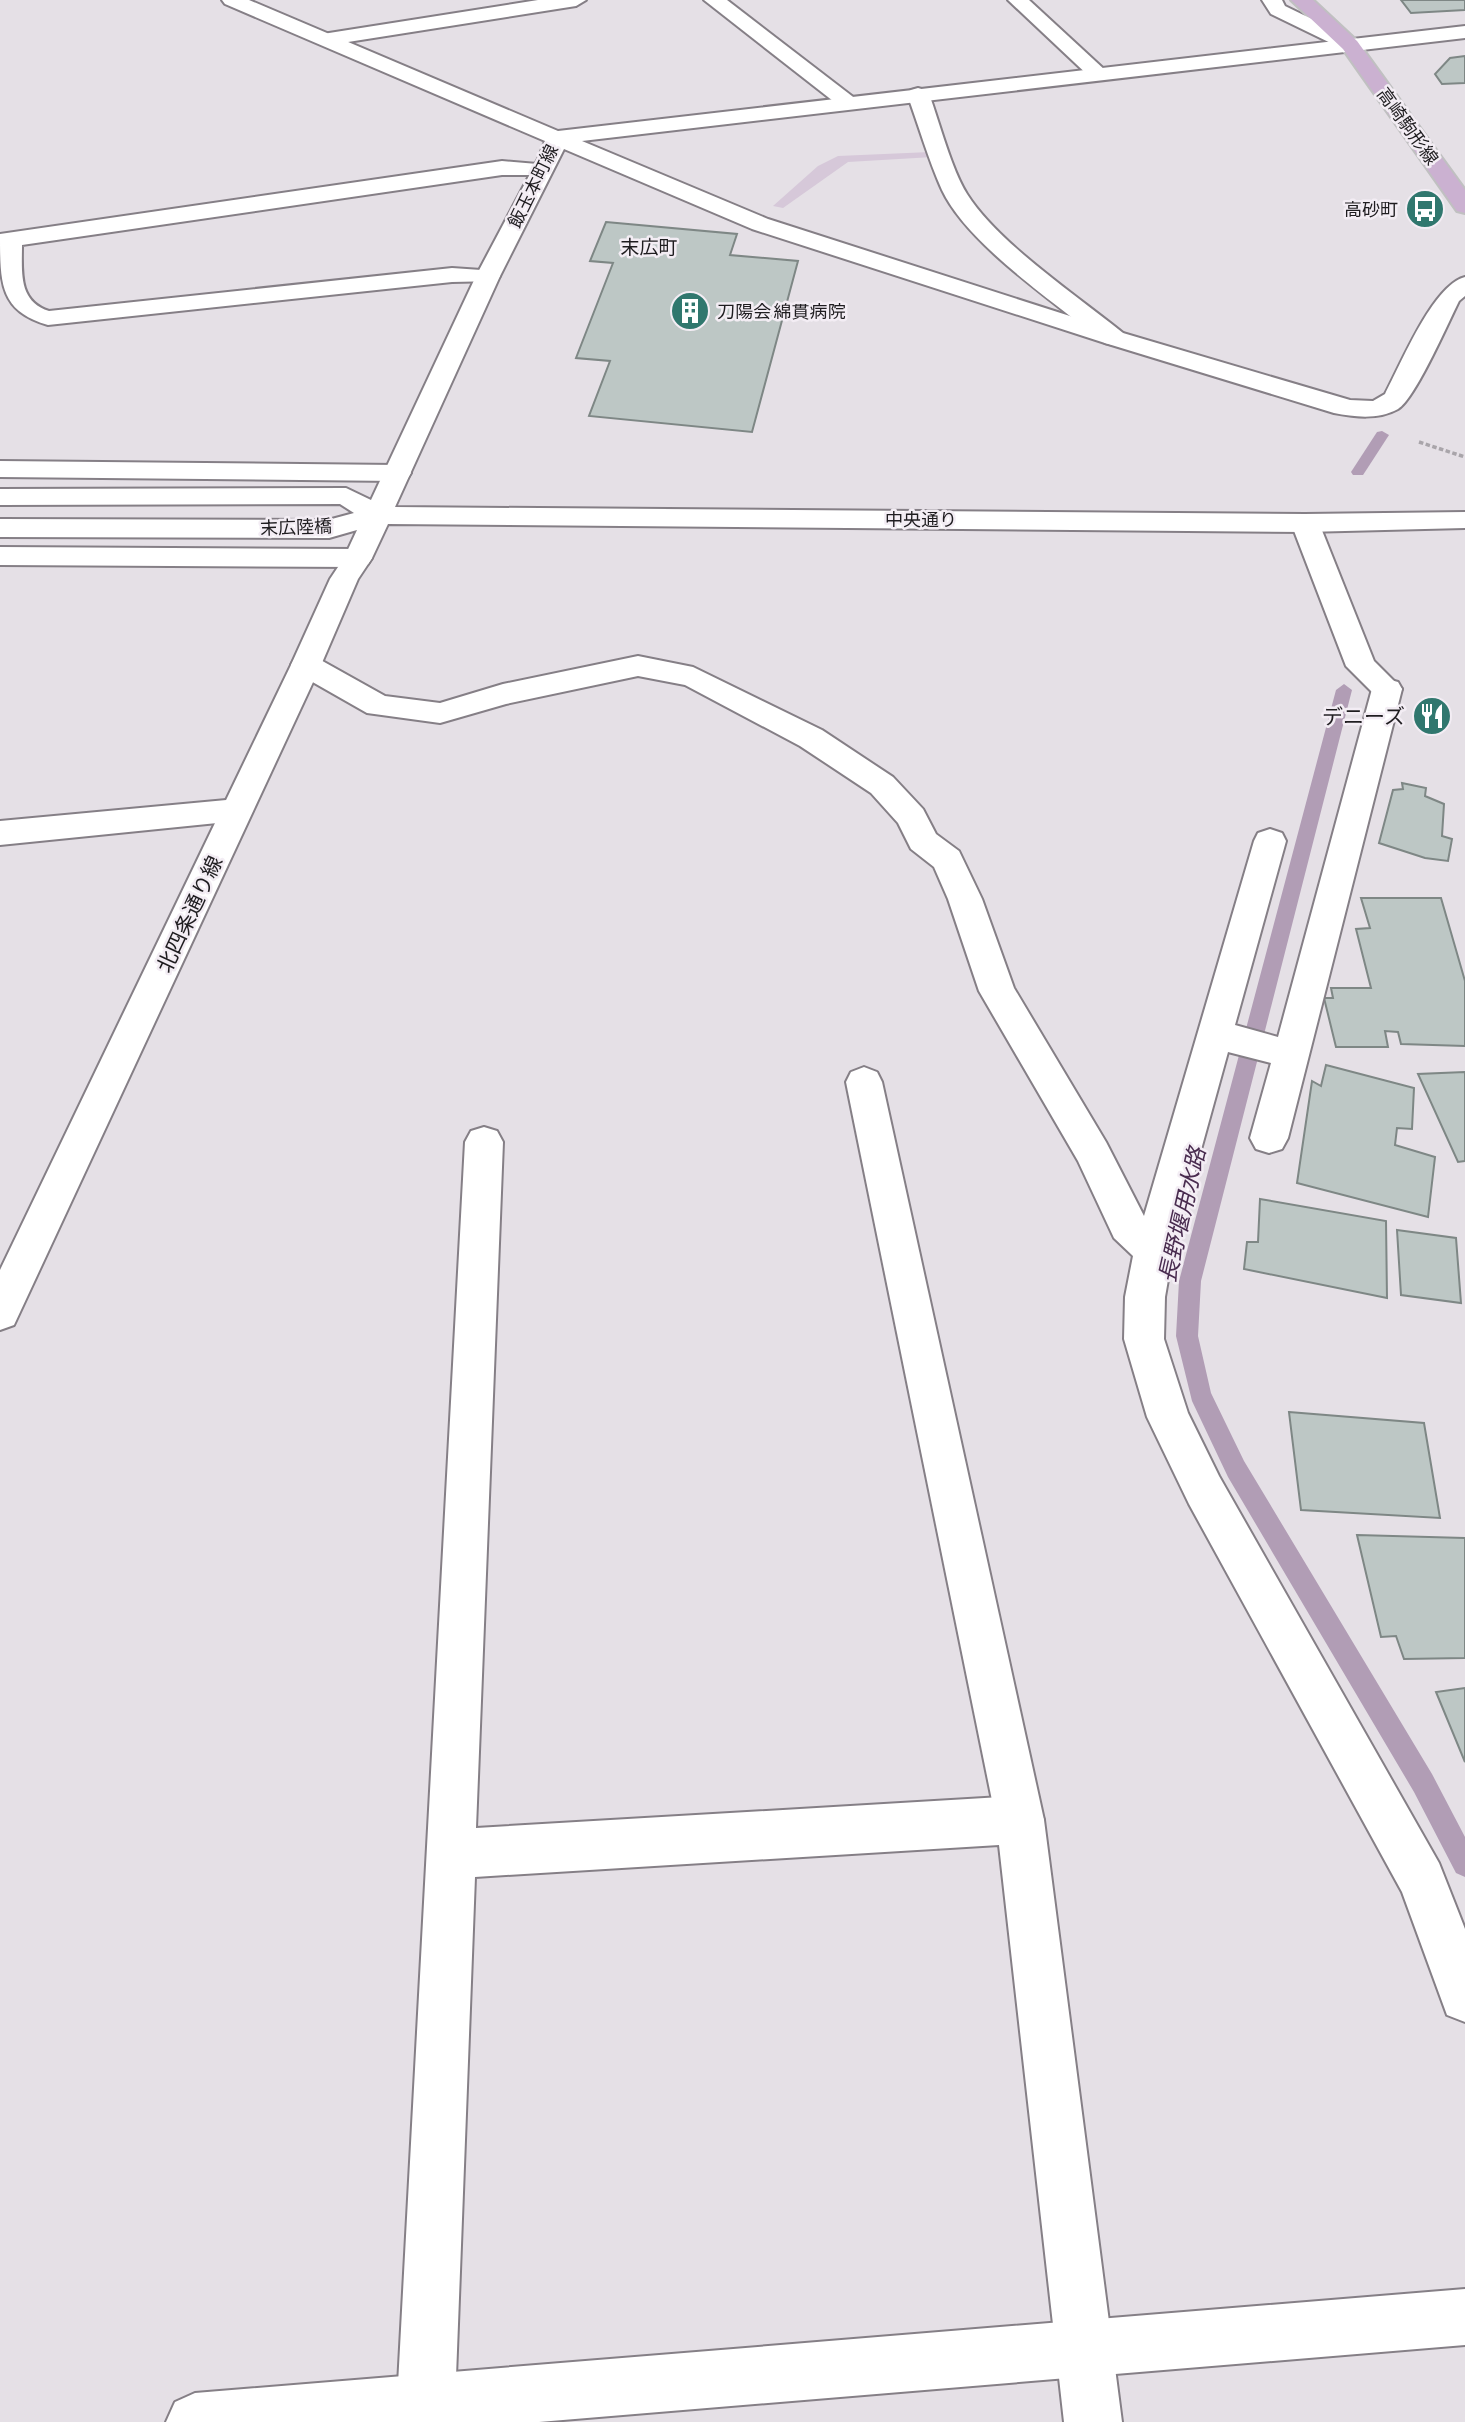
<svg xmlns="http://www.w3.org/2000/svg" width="1465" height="2422" font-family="'Asap Condensed','Noto Sans JP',sans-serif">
<rect width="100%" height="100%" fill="#e5e0e6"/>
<path fill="#d6c8d9" d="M930,152l3,5 -85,5 -65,46 -10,-2 45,-40 20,-10z"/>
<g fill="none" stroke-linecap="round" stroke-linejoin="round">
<g fill="#b19db5" fill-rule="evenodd">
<path d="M1382,431l7,4 -24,37 -2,3h-10l-2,-3 26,-40z"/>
<path d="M1344,684l8,6 -151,591 -3,55 13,57 33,68 188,313 33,63v40l-9,-4 -42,-81 -186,-315 -36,-76 -16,-65 3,-55 157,-591z"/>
</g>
</g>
<g fill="#bdc7c5" stroke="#7e8785" stroke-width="2">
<path d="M1401,0h64v10l-54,3z"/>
<path d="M1465,56v27l-23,1 -7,-10 15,-16z"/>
<path d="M606,222l131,12 -7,21 68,6 -46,171 -163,-16 21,-55 -34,-3 37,-95 -23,-2z"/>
<path d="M1402,783l24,5 -1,8 19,8 -2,32 10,3 -4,22 -23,-3 -46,-15 14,-53 10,-1z"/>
<path d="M1361,898h80l24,83v65l-64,-2 -3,-12 -13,-1 3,16h-52l-12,-49h9l-2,-10h40l-15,-59 14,-1z"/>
<path d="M1326,1065l88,23 -2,41 -15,-1 -2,17 40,12 -7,60 -131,-34 15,-102 9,5z"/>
<path d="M1465,1072v89l-7,1 -40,-88z"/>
<path d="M1260,1199l126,22 1,77 -143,-29 3,-27h11z"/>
<path d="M1397,1230l59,8 5,65 -60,-8z"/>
<path d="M1289,1412l135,11 16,95 -139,-8z"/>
<path d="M1357,1535l108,3v120l-61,1 -8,-23 -15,1z"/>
<path d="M1465,1688v74l-29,-70z"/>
</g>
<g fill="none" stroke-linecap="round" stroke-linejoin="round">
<defs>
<g id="lane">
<path d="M918,88l7,2 4,4c11,30 22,74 38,100 31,49 109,101 156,139l3,5 -3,5 -9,2 -9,-2c-47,-38 -138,-99 -163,-153 -14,-31 -23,-64 -35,-96l4,-4z"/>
<path d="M306,655l11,3 68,38 55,7 63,-19 135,-28 55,11 129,63 71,47 30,32 13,25 23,17 23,48 32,89 92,154 38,74 110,-375 4,-8 12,-4 12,4 4,8 -51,184 43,12 94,-348 4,-7 11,-3 11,3 4,7 -114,449 -6,11 -13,4 -13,-4 -6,-11 21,-75 -43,-11 -55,199 -8,46 -1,42 24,74 31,63 220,387 26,66v93l-18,-7 -45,-123 -213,-388 -42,-87 -23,-78 1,-42 8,-41 -19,-18 -36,-77 -99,-170 -31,-92 -14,-32 -23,-18 -13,-26 -27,-30 -71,-47 -115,-61 -47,-9 -132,28 -66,19 -73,-10 -72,-41 -4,-7 4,-7z"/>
<path d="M864,1067l13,5 5,10 162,738 -7,17 -17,7 -17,-7 -7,-17 -150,-738 5,-10z"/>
</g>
<g id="street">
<path d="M538,0h48l-10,6 -247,39 -7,-2 -3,-4 3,-4 7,-2z"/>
<path d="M704,0h23l134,103 -3,5h-16z"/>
<path d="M1008,0h21l77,71 3,4 -3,4h-14z"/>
<path d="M1262,0h20l3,6 72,35 3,4 -3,4h-14l-72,-35z"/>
<path d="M502,161l47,4 3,5 -3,5h-47l-480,70c0,27 -4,56 27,66l403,-43 44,3 4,5 -4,5 -44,1 -404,43c-48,-14 -48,-41 -48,-91z"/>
<path d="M0,461l397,4 10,2 4,6 -4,6 -10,2 -397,-4z"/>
<path d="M1305,514l10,3 4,6 55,138 28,28 -4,7 -11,3 -11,-3 -30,-30 -55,-143 4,-6z"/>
<path d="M0,547l358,2 10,3 4,6 -4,6 -10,3 -358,-2z"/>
<path d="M237,799l11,3 5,8 -5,8 -11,3 -237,24v-24z"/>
<path d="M484,1127l13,4 6,11 -27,686 544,-32 17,7 7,17 78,602h-58l-65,-577 -524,32 -20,526 -8,19h-42l-8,-19 68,-1261 6,-11z"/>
</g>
<g id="secondary">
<path d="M222,0h27l309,131 907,-105v12l-883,103 186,78 355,114 227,67 23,1 12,-7c16,-30 48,-109 80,-117v19l-6,5c-11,22 -44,98 -61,108 -20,11 -43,8 -64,4l-229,-70 -353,-114 -188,-80 -64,127 -105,231 910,7 160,-2v16l-160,4 -917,-8 -16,34 -14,21 -37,86 -307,660 -14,5v-60l291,-605 39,-86 14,-21 13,-28 -28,8 -329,-1v-18l328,1 26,-7 -14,-9 -340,1v-16l346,-1 25,12 105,-224 63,-119 6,-16 -320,-137z"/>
<path d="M1465,2289v56l-926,77h-373l9,-20 20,-9z"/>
</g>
<path id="primary" d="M1291,0h22l44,41 108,149v23l-8,-2 -114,-162z"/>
</defs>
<use href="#lane" stroke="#857f86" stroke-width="4"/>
<use href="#street" stroke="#857f86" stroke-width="4"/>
<use href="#secondary" stroke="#857f86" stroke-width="4"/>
<use href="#primary" stroke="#c0c0c1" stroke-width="4"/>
<path stroke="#a9a5aa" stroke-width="3.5" stroke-dasharray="4.5 2.5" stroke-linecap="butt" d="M1419,442l46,15"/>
<use href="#lane" fill="#fff" fill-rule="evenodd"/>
<use href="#street" fill="#fff" fill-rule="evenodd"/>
<use href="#secondary" fill="#fff" fill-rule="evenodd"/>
<use href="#primary" fill="#cbb1d1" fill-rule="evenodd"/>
</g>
<defs>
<symbol id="bus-disc" viewBox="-11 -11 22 22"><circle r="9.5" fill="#30776e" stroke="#f3edf4"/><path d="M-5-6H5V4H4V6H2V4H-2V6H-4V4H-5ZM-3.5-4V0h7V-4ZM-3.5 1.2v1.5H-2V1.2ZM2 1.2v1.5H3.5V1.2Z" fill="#fff"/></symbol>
<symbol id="building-disc" viewBox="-11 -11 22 22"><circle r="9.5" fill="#30776e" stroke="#f3edf4"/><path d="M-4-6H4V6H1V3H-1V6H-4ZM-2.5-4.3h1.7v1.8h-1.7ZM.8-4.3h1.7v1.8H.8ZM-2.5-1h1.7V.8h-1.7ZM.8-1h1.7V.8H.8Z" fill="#fff"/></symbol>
<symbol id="restaurant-disc" viewBox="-11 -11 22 22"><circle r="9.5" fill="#30776e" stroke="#f3edf4"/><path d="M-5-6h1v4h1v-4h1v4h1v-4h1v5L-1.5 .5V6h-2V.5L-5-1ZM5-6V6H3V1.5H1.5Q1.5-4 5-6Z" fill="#fff"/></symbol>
</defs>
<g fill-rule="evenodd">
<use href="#bus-disc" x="1403" y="187" width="44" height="44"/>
<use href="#building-disc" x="668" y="289" width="44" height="44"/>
<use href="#restaurant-disc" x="1410" y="694" width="44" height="44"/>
</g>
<g text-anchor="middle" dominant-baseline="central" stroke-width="5" stroke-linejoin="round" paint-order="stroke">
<g font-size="18" fill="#1f1d20" stroke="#f3edf4">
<text transform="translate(1408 126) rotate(54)">高崎駒形線</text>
<text transform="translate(533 186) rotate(-64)">飯玉本町線</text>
<text x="921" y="519">中央通り</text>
<text transform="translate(296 527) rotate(-2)">末広陸橋</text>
</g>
<g font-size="18" fill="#1f1d20" stroke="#f3edf4" text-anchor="end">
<text x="1398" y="209">高砂町</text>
<text x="717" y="311" text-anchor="start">刀陽会 綿貫病院</text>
</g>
<g font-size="19" fill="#1f1d20" stroke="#f3edf4">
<text x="649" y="247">末広町</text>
</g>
<g font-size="21" fill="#1f1d20" stroke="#f3edf4" text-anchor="end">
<text x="1405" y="716">デニーズ</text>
</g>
<g font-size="21" fill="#1f1d20" stroke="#f3edf4">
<text transform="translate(189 914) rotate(-65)">北四条通り線</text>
</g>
<g font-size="23" font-style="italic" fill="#492c4f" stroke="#f3edf4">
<text transform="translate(1182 1215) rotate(-77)">長野堰用水路</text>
</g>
</g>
</svg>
